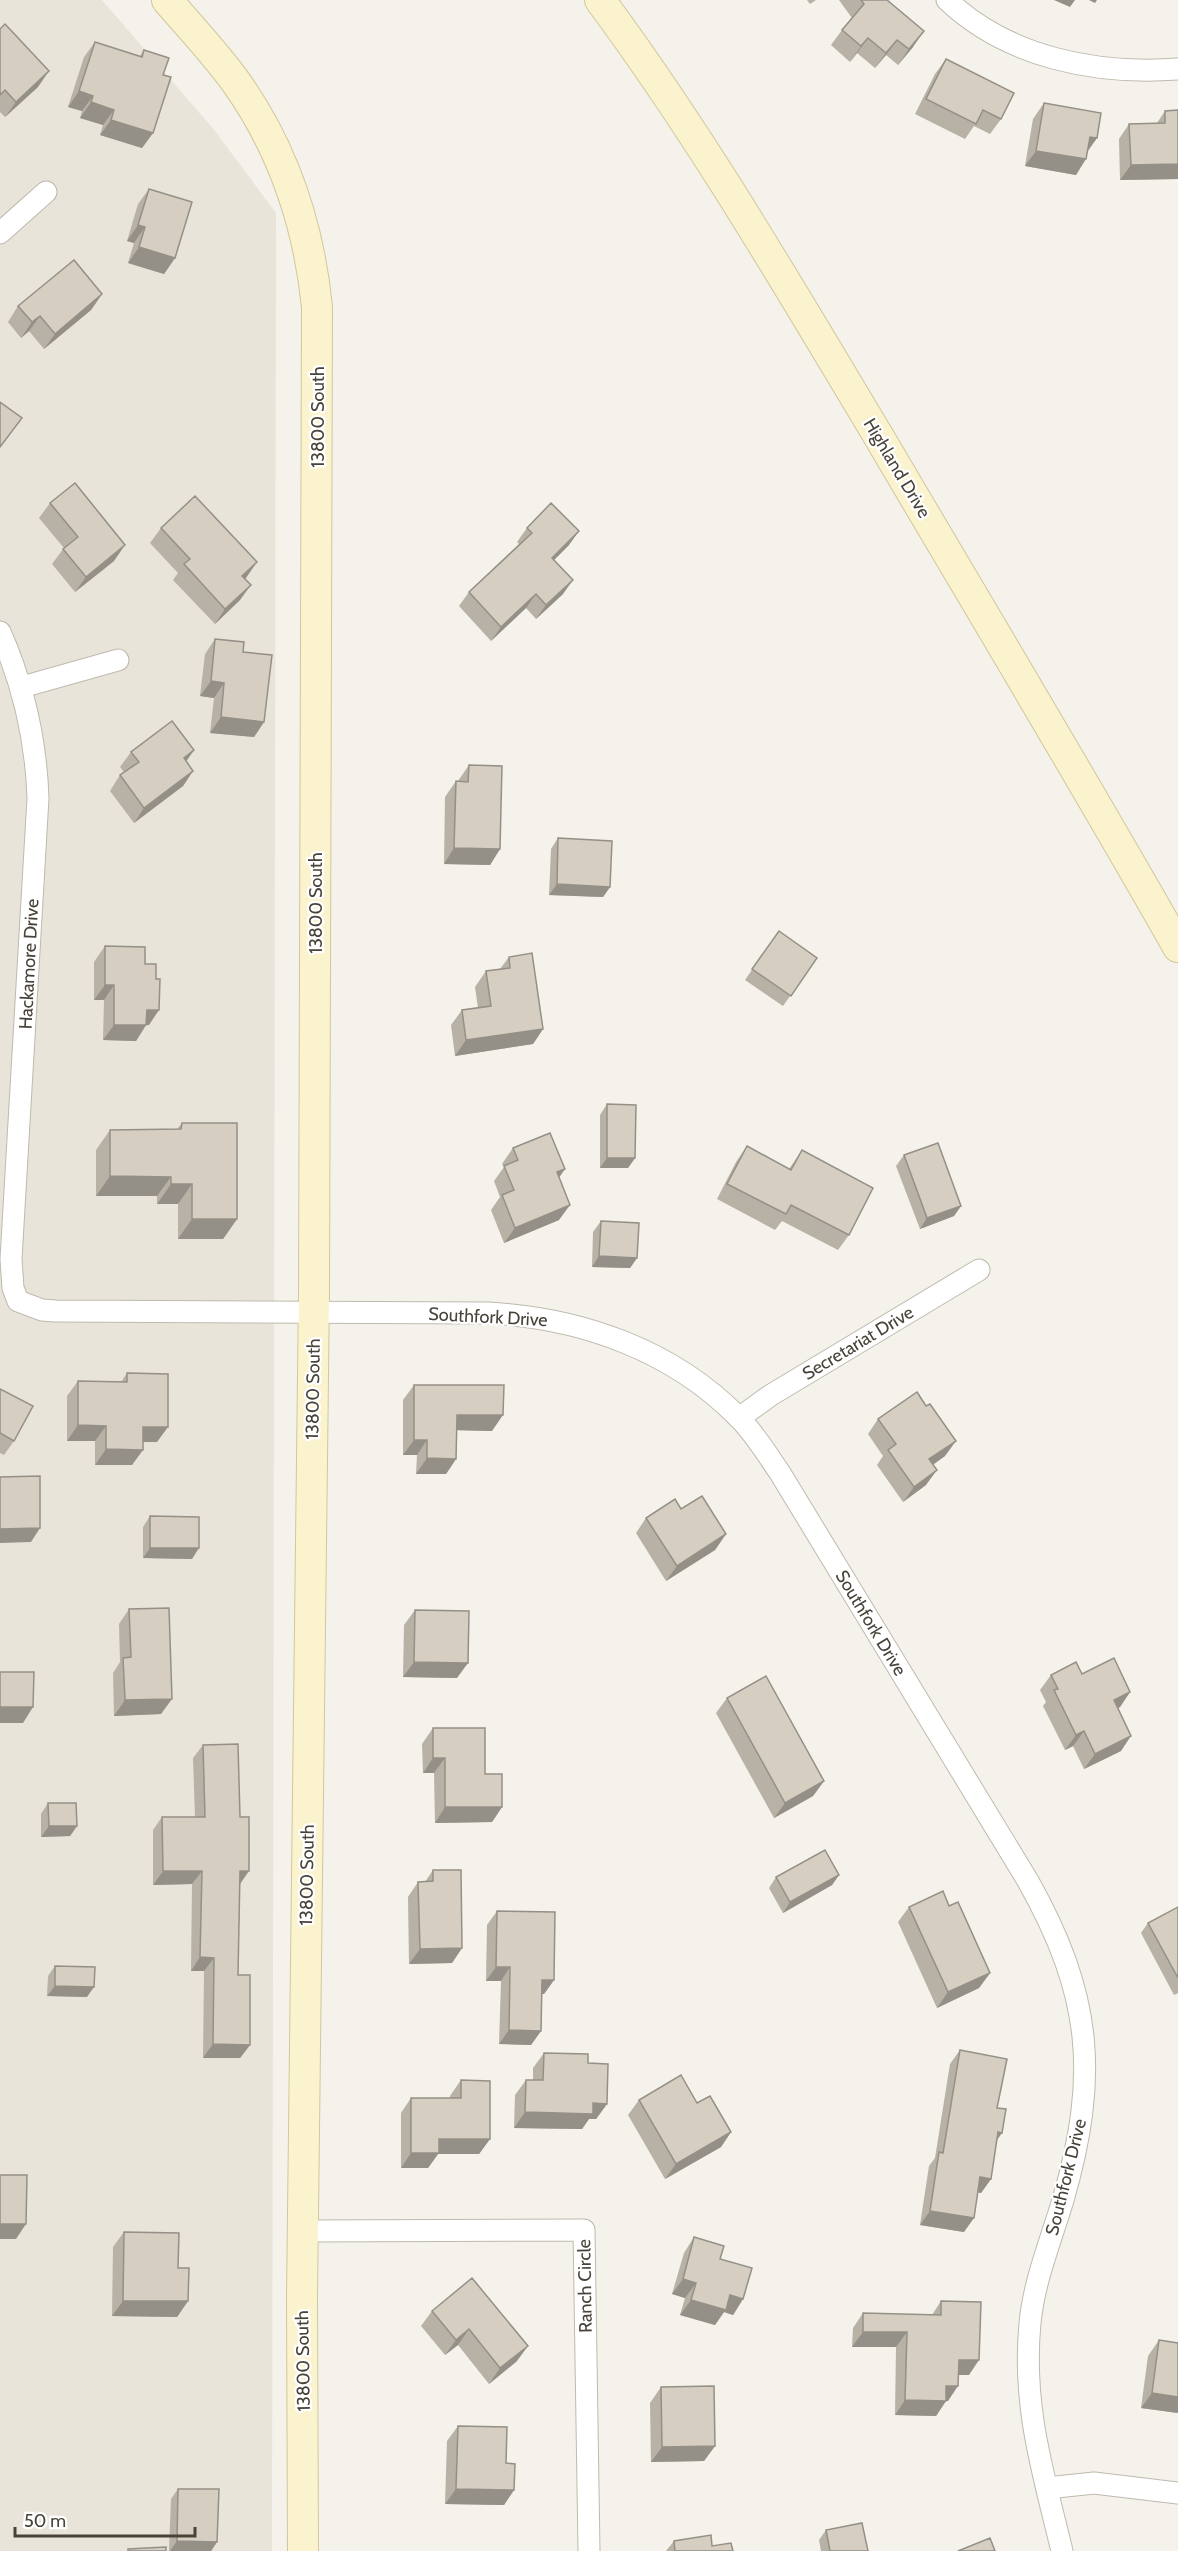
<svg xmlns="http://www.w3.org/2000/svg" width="1178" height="2551" font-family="Cabin,sans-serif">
<rect width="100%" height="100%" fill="#f4f2ea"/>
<path fill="#e8e4d9" d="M0,0h102l113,131 61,82 -4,2338h-272z"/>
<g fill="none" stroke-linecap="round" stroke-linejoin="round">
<defs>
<g id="street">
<path d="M947,0c61,58 150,75 231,69"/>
<path d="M0,233l46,-41"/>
<path d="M0,632c24,54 36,107 38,166l-27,461 2,29 5,13 24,9 14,1 432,2c93,5 185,37 251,105 16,16 28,36 41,55l248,408c64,114 71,194 35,319 -12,40 -29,81 -33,123 -8,83 13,149 32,228"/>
<path d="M22,687l96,-27"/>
<path d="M739,1418l32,-23 208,-125"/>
<path d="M303,2231l281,-1 5,321"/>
<path d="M1047,2488l47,-5 84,10"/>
</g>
<g id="secondary">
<path d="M167,0c24,28 50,55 71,85 46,66 71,142 79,222l-3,985 -12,1006 1,253"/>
<path d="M600,0c103,139 190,289 279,437 100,170 202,339 299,510"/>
</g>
</defs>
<use href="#street" stroke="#bfbaae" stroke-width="23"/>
<use href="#secondary" stroke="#d0c79d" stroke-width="32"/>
<use href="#street" stroke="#fff" stroke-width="21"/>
<use href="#secondary" stroke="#fbf3ce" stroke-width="30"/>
</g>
<g fill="#b7b1a6">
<path d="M807,0h9l-6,4z"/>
<path d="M839,0h48l26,47 -15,18 -12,-10 -11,13 -18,-15 -7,9 -19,-17 11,-15 10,-12z"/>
<path d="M0,29l38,58 -33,30 -5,-5z"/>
<path d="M95,42l45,14 4,-6 19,25 -10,58 -11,15 -42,-13 3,-10 -23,-7 2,-7 -14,-4 16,-50z"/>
<path d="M946,59l55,60 -11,15 -16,-8 -9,13 -50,-25 20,-40z"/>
<path d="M1044,103l53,35 -9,13 -12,24 -51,-9 8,-47z"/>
<path d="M1178,110v69l-58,1 -1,-41 10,-15 28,-1 8,-12z"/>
<path d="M149,189l26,69 -11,16 -36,-11 6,-20 -7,-2 11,-37z"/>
<path d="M102,294l-11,16 -47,39 -15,-18 -8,7 -13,-16 10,-16z"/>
<path d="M50,503l64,58 -39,31 -23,-28 12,-16 -25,-30z"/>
<path d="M161,528l84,51 -5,21 -25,24 -42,-44 5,-7 -28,-30z"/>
<path d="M527,528l42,17 -15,15 9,34 -27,25 -10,-11 -35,33 -32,-35 10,-14 50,-48 -2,-2z"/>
<path d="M215,639l28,13 21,70 -10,15 -44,-4 4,-35 -14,-2 5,-42z"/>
<path d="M194,750l-8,11 7,10 -10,15 -49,37 -24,-32 10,-16 4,-3 -4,-5 11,-15z"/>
<path d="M469,765l31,84 -10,16 -46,-1 1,-67 11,-16h2z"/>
<path d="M558,838l52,49 -7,10 -54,-2 2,-46z"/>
<path d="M779,931l38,27 -34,48 -38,-26z"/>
<path d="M105,946l40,18 4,61h-3l-10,16 -33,-1 1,-40h-10v-38z"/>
<path d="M509,957l34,72 -10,15 -78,12 -4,-31 11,-15 16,-2 -3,-21 11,-16 14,-2z"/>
<path d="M607,1104l28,54 -7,10h-28v-53z"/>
<path d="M182,1123l55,96 -14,20h-45v-35h-21v-8h-61v-46l14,-20 67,-1z"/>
<path d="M747,1146l42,23 13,-19 47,85 -11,15 -56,-29 -7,9 -58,-31 19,-37z"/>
<path d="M513,1148l46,29v43l-55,23 -13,-33 9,-13 -6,-16 10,-14 -2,-3z"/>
<path d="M904,1155l57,51 -7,10 -34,13 -24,-63z"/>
<path d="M601,1221l36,37 -7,10 -38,-1 1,-35z"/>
<path d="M127,1373l30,69h-14l-11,23h-37v-24h-28v-45l11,-15 43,1z"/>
<path d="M414,1385l78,46 -35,-1 -1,29 -10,15h-30l1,-19h-14v-55z"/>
<path d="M0,1389l14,52 -10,14 -4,-2z"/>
<path d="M878,1419l67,37 -12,8 -7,21 -23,17 -26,-37 6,-9 -15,-22z"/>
<path d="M681,1509l45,25 -11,16 -49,31 -30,-48 10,-15z"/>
<path d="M150,1516l42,43 -49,-1v-31z"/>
<path d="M129,1609l32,105 -47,2 -1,-43 7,-11 -1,-38z"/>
<path d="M415,1610l42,68 -54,-1 1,-52z"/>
<path d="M1082,1674l48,18 -10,15 -2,1 3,43 -37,18 -11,-23 -8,4 -22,-44 3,-4 -6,-12 11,-15z"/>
<path d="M727,1698l97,83 -11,15 -39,22 -58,-105z"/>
<path d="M433,1728l69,79 -10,15 -57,1 -1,-50h-11l-1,-29z"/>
<path d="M203,1745l37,139 -2,91 12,70 -10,13h-37l1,-87h-13l1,-87 -39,1v-55l9,-13h33l-2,-59z"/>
<path d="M48,1803l29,23 -7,10 -29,1v-23z"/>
<path d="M433,1870l29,78 -10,15 -43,1 -1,-67 10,-15h7z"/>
<path d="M839,1875l-7,10 -49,28 -14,-25 7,-11z"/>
<path d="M949,1906l41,67 -11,15 -42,20 -39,-86 11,-15z"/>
<path d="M1178,1907v86l-4,2 -33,-62 7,-10z"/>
<path d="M497,1911l57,69 -10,14h-2l-1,37 -10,14 -32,-1 2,-63h-15l1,-56z"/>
<path d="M55,1966l32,31 -40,-1 1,-20z"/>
<path d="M960,2050l37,58v32l-6,39 -10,14 -3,-1 -14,40 -44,-7 9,-59 6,-8 15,-94z"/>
<path d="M544,2053l44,10 19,41 -11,15h-7l-7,10 -68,-1 1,-33 11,-15h7v-12z"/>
<path d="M461,2080l29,59 -11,15h-41l-10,14h-27v-55l10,-15h39v-2z"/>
<path d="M639,2100l58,3 34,29 -10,15 -56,32 -37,-64z"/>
<path d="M124,2232l54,36 10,33 -11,16 -65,-1 1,-69z"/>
<path d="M694,2237l26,22 23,40 -10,16 -9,-3 -9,13 -35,-10 5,-17 -13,-4 12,-41z"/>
<path d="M472,2278l45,83 -28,23 -31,-39 -13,10 -24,-29 11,-15z"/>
<path d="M941,2301l28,74h-10l-11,26h-2l-10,15 -41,-1 1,-68h-44l1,-19 10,-15 69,2z"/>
<path d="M1159,2340l19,3v70l-37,-5 7,-52z"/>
<path d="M661,2387l54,59 -11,15 -53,1 -1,-59z"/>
<path d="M458,2426l48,37 8,27 -10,15 -59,-1 2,-63z"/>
<path d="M178,2489l39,53 -6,9h-42l2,-52z"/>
<path d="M826,2530l42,21h-47l-2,-11z"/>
<path d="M674,2541l38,5 21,5h-67z"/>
</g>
<g fill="#959087">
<path d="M1054,0h21l-5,7z"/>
<path d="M1089,0h8l-2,3z"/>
<path d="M924,31l-11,16 -15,18 11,-16z"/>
<path d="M868,38l-11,15 -7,9 11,-16z"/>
<path d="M897,40l-11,15 -11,13 11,-15z"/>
<path d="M49,71l-11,16 -33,30 11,-15z"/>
<path d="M79,91l14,5 -11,15 -14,-4z"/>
<path d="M91,102l23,8 -11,15 -23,-7z"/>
<path d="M111,120l42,13 -11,15 -42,-13z"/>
<path d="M1090,137l7,1 -11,15z"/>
<path d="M1036,151l50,8 -10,16 -51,-9z"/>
<path d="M1178,164v15l-58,1 11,-15z"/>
<path d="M138,225l7,2 -11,16 -7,-2z"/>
<path d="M139,247l36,11 -11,16 -36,-11z"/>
<path d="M102,294l-11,16 -47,39 11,-15z"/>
<path d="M40,316l-11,15 -8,7 11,-16z"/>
<path d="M579,531l-10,14 -27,27 10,-14z"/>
<path d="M125,545l-11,16 -39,31 11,-15z"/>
<path d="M257,562l-11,16 -14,13 10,-15z"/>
<path d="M573,580l-10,14 -27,25 10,-14z"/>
<path d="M251,585l-11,15 -25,24 10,-15z"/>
<path d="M536,594l-10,14 -35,33 10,-14z"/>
<path d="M211,681l13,2 -10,15 -14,-2z"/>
<path d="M221,717l43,5 -10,15 -44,-4z"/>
<path d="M194,750l-11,16 1,-8z"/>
<path d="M193,771l-10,15 -49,37 10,-15z"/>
<path d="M454,848l46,1 -10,16 -46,-1z"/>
<path d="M557,884l53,3 -7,10 -54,-2z"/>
<path d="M105,985h9l-10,15h-10z"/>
<path d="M147,1010h12l-10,15h-13z"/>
<path d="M114,1025h32l-10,16 -33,-1z"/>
<path d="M543,1029l-10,15 -78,12 11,-16z"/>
<path d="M607,1158h28l-7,10h-28z"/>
<path d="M565,1169l-11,16 3,-13z"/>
<path d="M110,1176l61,1 -14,19h-61z"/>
<path d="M171,1184h21l-14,20h-21z"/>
<path d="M570,1205l-11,15 -55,23 11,-15z"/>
<path d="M961,1206l-7,10 -34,13 7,-11z"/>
<path d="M192,1219h45l-14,20h-45z"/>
<path d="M599,1256l38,2 -7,10 -38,-1z"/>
<path d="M457,1415h46l-11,16 -46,-1z"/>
<path d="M78,1425l28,1 -11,15h-28z"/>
<path d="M143,1427h25l-11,15h-24z"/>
<path d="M414,1440h13l-10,15h-14z"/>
<path d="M956,1441l-11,15 -26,19 10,-16z"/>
<path d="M106,1449l37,1 -11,15h-37z"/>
<path d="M427,1458l29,1 -10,15h-30z"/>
<path d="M937,1470l-11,15 -23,17 11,-15z"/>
<path d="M40,1528l-9,14 -31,1v-14z"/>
<path d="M726,1534l-11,16 -49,31 11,-15z"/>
<path d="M150,1548h49l-7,11 -49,-1z"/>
<path d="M414,1662l54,1 -11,15 -54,-1z"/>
<path d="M1130,1692l-10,15 -17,8 11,-15z"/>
<path d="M172,1699l-11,15 -47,2 11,-16z"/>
<path d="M0,1707h33l-10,16h-23z"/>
<path d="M1084,1731l-11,15 -8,4 11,-15z"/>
<path d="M1131,1736l-10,15 -37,18 11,-15z"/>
<path d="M433,1758h12l-11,15h-11z"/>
<path d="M824,1781l-11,15 -39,22 11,-15z"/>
<path d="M445,1807h57l-10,15 -57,1z"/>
<path d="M49,1826h28l-7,10 -29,1z"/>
<path d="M163,1871h39l-10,13 -39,1z"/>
<path d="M240,1871h9l-9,13z"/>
<path d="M839,1875l-7,10 -49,28 7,-11z"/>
<path d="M462,1948l-10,15 -43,1 11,-15z"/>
<path d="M200,1957l14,1 -10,13h-13z"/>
<path d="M496,1967h14l-9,14h-15z"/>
<path d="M990,1973l-11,15 -42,20 11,-16z"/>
<path d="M542,1980h12l-10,14h-11z"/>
<path d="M55,1986l39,1 -7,10 -40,-1z"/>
<path d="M509,2030l32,1 -10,14 -32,-1z"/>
<path d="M213,2044l37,1 -10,13h-37z"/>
<path d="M593,2103l14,1 -11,15h-7l-7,10 -68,-1 11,-16z"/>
<path d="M731,2132l-10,15 -56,32 11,-15z"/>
<path d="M998,2132l4,1 -10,14z"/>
<path d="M439,2139h51l-11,15h-41l-10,14h-27l10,-15z"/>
<path d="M980,2177l11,2 -10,14 -11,-2z"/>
<path d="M930,2211l44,7 -10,14 -44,-7z"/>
<path d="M0,2224h26l-10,15h-16z"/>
<path d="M683,2279l13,4 -11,15 -13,-4z"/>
<path d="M730,2295l13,4 -10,16 -9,-3 -9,13 -35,-10 11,-15z"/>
<path d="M123,2301h65l-11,16 -65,-1z"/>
<path d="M469,2329l-11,16 -13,10 11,-15z"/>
<path d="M863,2332h44l-11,15h-44z"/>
<path d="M528,2346l-11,15 -28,23 11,-16z"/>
<path d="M959,2360h20l-10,15h-20z"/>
<path d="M946,2386h12l-10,15h-12z"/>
<path d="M1152,2393l26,4v16l-37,-5z"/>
<path d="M905,2400l41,1 -10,15 -41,-1z"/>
<path d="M715,2446l-11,15 -53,1 11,-15z"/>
<path d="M456,2489l58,1 -10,15 -59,-1z"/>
<path d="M177,2541l40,1 -6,9h-41z"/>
</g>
<g fill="#d5cec1" stroke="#959087" stroke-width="1.5">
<path d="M861,0h26l37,31 -15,18 -12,-9 -11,13 -18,-15 -7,8 -19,-16 22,-26z"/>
<path d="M5,24l44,47 -33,31 -11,-12 -5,5v-66z"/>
<path d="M95,42l47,15 2,-7 25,8 -6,17 8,2 -18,56 -42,-13 3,-10 -23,-8 2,-6 -14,-5z"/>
<path d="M946,59l68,34 -13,26 -18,-9 -7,14 -50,-25z"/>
<path d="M1044,103l57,10 -4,25 -7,-1 -4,22 -50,-8z"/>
<path d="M1178,110v54l-47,1 -2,-41 36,-1v-12z"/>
<path d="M149,189l43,13 -17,56 -36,-11 6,-20 -7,-2z"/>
<path d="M74,260l28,34 -47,40 -15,-18 -8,6 -14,-16z"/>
<path d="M0,402l22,16 -22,29z"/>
<path d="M75,483l50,62 -39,32 -23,-28 15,-12 -28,-34z"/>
<path d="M195,496l62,66 -15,14 9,9 -26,24 -41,-45 6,-5 -29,-31z"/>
<path d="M551,503l28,28 -27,27 21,22 -27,25 -10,-11 -35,33 -32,-35 63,-59 -5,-5z"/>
<path d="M215,639l29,3 -1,10 29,3 -8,67 -43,-5 3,-34 -13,-2z"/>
<path d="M172,721l22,29 -10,8 9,13 -49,37 -24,-33 19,-13 -8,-10z"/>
<path d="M469,765l33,1 -2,83 -46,-1 2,-67 12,1z"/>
<path d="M558,838l54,3 -2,46 -53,-3z"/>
<path d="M779,931l38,27 -26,38 -39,-27z"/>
<path d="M105,946l40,1v17h11v15h4l-1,31h-12l-1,15h-32v-40h-9z"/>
<path d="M532,953l11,76 -77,11 -4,-30 29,-4 -5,-35 24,-3 -1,-11z"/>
<path d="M607,1104l29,1 -1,53h-28z"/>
<path d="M182,1123h55v96h-45v-35h-21v-7l-61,-1v-46l71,-1z"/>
<path d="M550,1133l15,36 -8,3 13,33 -55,23 -13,-33 12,-5 -10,-24 14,-6 -5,-12z"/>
<path d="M938,1143l23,63 -34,12 -23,-63z"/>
<path d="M747,1146l44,24 11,-20 71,38 -24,47 -58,-30 -5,9 -59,-30z"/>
<path d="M601,1221l38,2 -2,35 -38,-2z"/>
<path d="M127,1373l41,1v53h-25v23l-37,-1v-23l-28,-1v-44l49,1z"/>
<path d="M414,1385h90l-1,30h-46l-1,44 -29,-1v-18h-13z"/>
<path d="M0,1389l33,17 -19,35 -14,-8z"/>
<path d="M917,1392l9,14 4,-2 26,37 -27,18 8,11 -23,17 -26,-37 8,-6 -18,-25z"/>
<path d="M40,1476v52l-40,1v-52z"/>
<path d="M702,1496l24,38 -49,32 -31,-48 29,-19 6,10z"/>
<path d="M150,1516l49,1v31h-49z"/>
<path d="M169,1608l3,91 -47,1 -2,-42 8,-1 -2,-48z"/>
<path d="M415,1610l54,1 -1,52 -54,-1z"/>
<path d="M1114,1658l16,34 -16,8 17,36 -36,18 -11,-23 -8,4 -22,-45 4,-1 -7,-14 25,-13 6,12z"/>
<path d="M0,1672h34l-1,35h-33z"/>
<path d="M766,1676l58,105 -39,22 -58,-105z"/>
<path d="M433,1728h52v46h17v33h-57v-49h-12z"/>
<path d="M238,1744l2,73h9v54h-9l-2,104h12v70l-37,-1 1,-86 -14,-1 2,-86h-39l-1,-54h43l-2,-72z"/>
<path d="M48,1803h28l1,23h-28z"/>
<path d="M825,1850l14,25 -49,27 -14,-25z"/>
<path d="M433,1870h28l1,78 -42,1 -2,-67 15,-1z"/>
<path d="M943,1891l6,15 9,-4 32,71 -42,19 -39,-85z"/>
<path d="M1178,1907v71l-30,-55z"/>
<path d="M497,1911l58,1 -1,68h-12l-1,51 -32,-1 1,-63h-14z"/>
<path d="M55,1966l40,1 -1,20 -39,-1z"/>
<path d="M960,2050l47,9 -10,49 9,1 -4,24 -4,-1 -7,47 -11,-2 -6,41 -44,-7 9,-59 4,1z"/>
<path d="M544,2053l44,1v9l20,1 -1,40 -14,-1v11l-68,-2 1,-32h17z"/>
<path d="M681,2075l16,28 13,-7 21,36 -55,32 -37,-64z"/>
<path d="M461,2080l29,1v58h-51v14h-28v-55h50z"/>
<path d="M0,2175h27l-1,49h-26z"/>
<path d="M124,2232l55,1 -1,35h11l-1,33h-65z"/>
<path d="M694,2237l30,9 -4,13 32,9 -9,31 -13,-4 -4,15 -35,-10 5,-17 -13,-4z"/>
<path d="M472,2278l56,68 -28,22 -31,-39 -13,11 -24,-29z"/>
<path d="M941,2301l40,1 -2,58h-20l-1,26h-12v15l-41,-1 2,-68h-44v-19l78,2z"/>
<path d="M1159,2340l19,3v54l-26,-4z"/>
<path d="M714,2386l1,60 -53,1 -1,-60z"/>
<path d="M458,2426l49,1 -1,36 9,1 -1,26 -58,-1z"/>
<path d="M178,2489h41l-2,53 -40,-1z"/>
<path d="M862,2523l6,28h-38l-4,-21z"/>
<path d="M711,2535l1,11 19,-3 2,8h-58l-1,-10z"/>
<path d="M990,2538l5,13h-37z"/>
<path d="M166,2547v4h-38v-2z"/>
</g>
<g text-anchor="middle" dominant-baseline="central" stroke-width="4.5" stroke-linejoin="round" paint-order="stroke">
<g font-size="18" fill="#484339" stroke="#fff">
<text transform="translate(318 417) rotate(-90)">13800 South</text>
<text transform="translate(897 468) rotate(59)">Highland Drive</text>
<text transform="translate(316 903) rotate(-90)">13800 South</text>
<text transform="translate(29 964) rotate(-87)">Hackamore Drive</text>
<text transform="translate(488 1317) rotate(3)">Southfork Drive</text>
<text transform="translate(858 1343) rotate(-31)">Secretariat Drive</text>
<text transform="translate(313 1389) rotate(-89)">13800 South</text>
<text transform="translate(871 1623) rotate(59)">Southfork Drive</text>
<text transform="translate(307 1875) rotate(-89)">13800 South</text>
<text transform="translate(1066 2177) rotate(-76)">Southfork Drive</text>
<text transform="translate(585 2286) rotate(-91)">Ranch Circle</text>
<text transform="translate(303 2361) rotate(-91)">13800 South</text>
</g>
</g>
<path d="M15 2527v9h180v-9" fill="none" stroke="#484339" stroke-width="3"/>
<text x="24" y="2527" font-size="18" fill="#484339" stroke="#ffffff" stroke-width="4.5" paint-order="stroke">50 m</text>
</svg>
